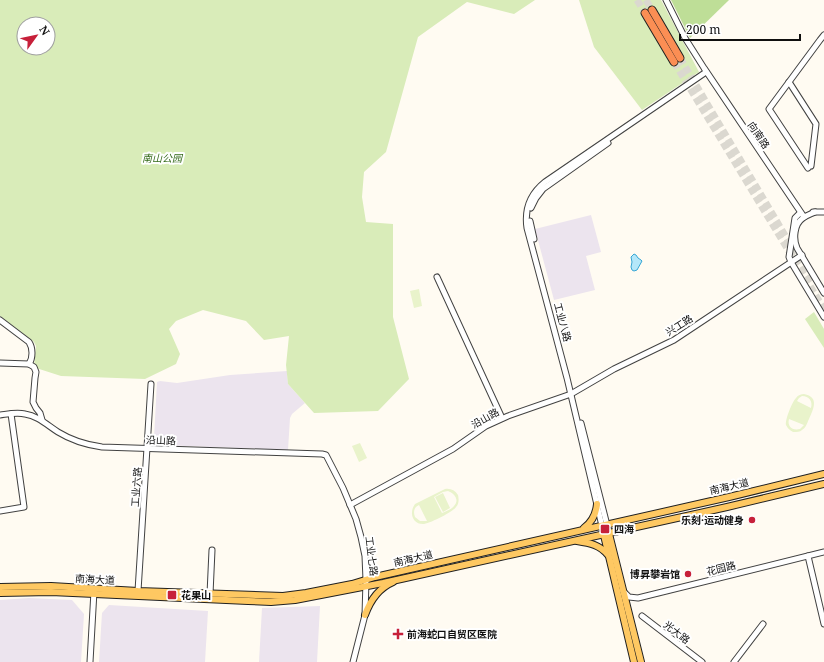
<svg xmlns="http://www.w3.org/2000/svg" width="824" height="662" font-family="'Noto Serif','Noto Sans SC',serif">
<rect width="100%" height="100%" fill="#fffbf2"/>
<g fill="#ece4ee">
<path d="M591,215l10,37 -15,4 9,34 -41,10 -19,-71z"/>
<path d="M287,371l1,13 17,19 -13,11 -2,4 -2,32 -128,-5 -6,-7 3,-56 3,-1 17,2 53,-8z"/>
<path d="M29,598l43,2 12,14 -3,48h-81v-62z"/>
<path d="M109,605l99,6 -3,51h-106l3,-49z"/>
<path d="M320,606l-3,56h-58l3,-54z"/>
</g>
<g fill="#d9ecb9" fill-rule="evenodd">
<path d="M0,0h535l-21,14 -47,-12 -49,35 -32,115 -22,20 -2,25 4,25 27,2v93l16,62 -31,32 -64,2 -26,-29 -2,-19 3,-29 -25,4 -18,-19 -43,-11 -27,11 -7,8 11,25 -4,10 -31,15 -84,-3 -28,-9 1,-1 2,-20 -2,-4 -34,-26zM24,24h24v24h-24z"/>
<path d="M579,0h82l38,72 -57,38 -48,-63zM654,6l29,51 -11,8 -31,-51z"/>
<path d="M814,312l10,17v19l-19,-29z"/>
</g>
<path fill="#bede97" d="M671,0h58l-39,38z"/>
<g fill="#e9f3cb" fill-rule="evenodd">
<path d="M419,289l3,17 -8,2 -4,-17z"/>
<path d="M804,394c16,3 9,16 5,25 -2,4 -3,9 -7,11 -2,2 -5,2 -9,2 -3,-2 -5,-3 -7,-7 -1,-5 6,-23 10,-27 2,-3 5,-4 8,-4zM802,396c7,0 11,5 9,12l-14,-7 2,-3zM789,419l15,6 -4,4c-8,2 -13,-3 -11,-10z"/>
<path d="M360,443l7,15 -8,4 -7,-16z"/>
<path d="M445,489c5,-1 10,1 13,6 1,4 1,9 -2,12 -3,5 -27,17 -33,17 -11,0 -14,-12 -8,-20zM448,491c6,2 12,9 6,15 -3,4 -8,5 -12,7l-8,-16 9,-5zM419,505l8,16h-7l-5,-4c-2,-5 -1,-10 4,-12z"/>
<path d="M443,493l7,15 -7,4 -8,-15z"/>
</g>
<path fill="#b4e7f9" stroke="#37a6d4" d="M634,254l2,1 2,3 3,2 1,1 -5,9 -3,1 -2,-1 -1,-3 1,-5 -1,-5z"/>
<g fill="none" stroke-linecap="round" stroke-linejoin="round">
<g stroke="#dbd8d0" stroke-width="7" stroke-dasharray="7 3.5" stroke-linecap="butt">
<path d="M637,0l8,13"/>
<path d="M646,0l6,10"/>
<path d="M680,58l132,223"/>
<path d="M674,62l150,247"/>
</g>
<defs>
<g id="minor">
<path d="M666,0l19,38 19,30 100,149"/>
<path d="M789,82l27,42 -5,42"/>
<path d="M808,168l-39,-59 51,-69 4,-5"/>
<path d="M531,208l5,-10 7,-9 65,-46"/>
<path d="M813,212h11"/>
<path d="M815,212c-4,2 -8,3 -12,6 -9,6 -10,21 -6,30l27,45"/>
<path d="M800,213l-5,5 -6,39 2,5 33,55"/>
<path d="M530,221l4,18"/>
<path d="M437,277l65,141"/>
<path d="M0,320l29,22c4,6 4,16 0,22l-29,-1"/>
<path d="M29,364l5,3 2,5 -1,6 -2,24 3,6 4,5 2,7"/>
<path d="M0,415c8,-1 17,-3 25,-1 13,2 22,11 33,18 13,8 29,13 44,15l220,7 4,1 17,33 13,31 5,18 4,19 1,24 -1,35 -12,47"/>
<path d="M581,423l26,102"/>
<path d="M350,505l103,-56 33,-23 22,-10 63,-22 43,-25 60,-29 128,-85"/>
<path d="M0,511l24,-4 -13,-93"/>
<path d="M602,526l-35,-148 -40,-150c-3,-20 3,-34 18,-46l161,-110"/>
<path d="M808,556l16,68"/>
<path d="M138,591l13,-207"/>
<path d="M623,591l6,6 9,1 186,-46"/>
<path d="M210,594l2,-44"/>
<path d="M642,616l60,46"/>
<path d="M90,662l4,-71"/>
<path d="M734,662l29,-38"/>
</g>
<g id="major">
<path d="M584,528c8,-6 12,-13 13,-24"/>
<path d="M608,530l33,132"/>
<path d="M603,531l31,131"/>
<path d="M577,541c13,2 23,4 31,14"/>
<path d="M0,587l51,-1 87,5 145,5 23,-3 46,-9 23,-7 354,-80 95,-23"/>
<path d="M0,593l51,-1 197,9 23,1 24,-2 88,-17 344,-76 97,-23"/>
<path d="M365,615c5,-14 14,-27 28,-33"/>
</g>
<g id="highway">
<path d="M652,10l28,48"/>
<path d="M645,13l29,49"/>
</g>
</defs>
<use href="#minor" stroke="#424242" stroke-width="7"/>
<use href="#major" stroke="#202020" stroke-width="8"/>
<use href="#highway" stroke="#202020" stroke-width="9"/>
<use href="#minor" stroke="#fff" stroke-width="5"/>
<use href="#major" stroke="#fec862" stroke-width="6"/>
<use href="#highway" stroke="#fb8e54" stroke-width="7"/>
</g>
<g fill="#c7203a" stroke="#fff" stroke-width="1.5">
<circle cx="752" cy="520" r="4"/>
<rect x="600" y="524" width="10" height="10" rx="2"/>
<circle cx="688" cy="574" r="4"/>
<rect x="167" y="590" width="10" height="10" rx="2"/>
<path d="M396 628h4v4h4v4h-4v4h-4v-4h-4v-4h4z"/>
</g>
<g text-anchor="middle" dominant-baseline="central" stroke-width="4" stroke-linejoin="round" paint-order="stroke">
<g font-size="10" fill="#0f0f0f" stroke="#fff">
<text transform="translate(759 135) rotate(56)">向南路</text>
<text transform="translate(563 322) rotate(75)">工业八路</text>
<text transform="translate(679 325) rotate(-32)">兴工路</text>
<text transform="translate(485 418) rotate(-29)">沿山路</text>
<text transform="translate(161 440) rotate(2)">沿山路</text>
<text transform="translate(729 486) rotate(-13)">南海大道</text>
<text transform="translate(136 487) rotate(-86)">工业六路</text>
<text transform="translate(372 556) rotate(83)">工业七路</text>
<text transform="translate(413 558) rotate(-13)">南海大道</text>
<text transform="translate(721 568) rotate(-14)">花园路</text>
<text transform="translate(95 579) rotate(3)">南海大道</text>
<text transform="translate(677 632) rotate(38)">光大路</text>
</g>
<g font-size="10" font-style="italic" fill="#356b1b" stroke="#fff">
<text x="162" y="158">南山公园</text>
</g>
<g font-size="10" font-weight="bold" fill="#0f0f0f" stroke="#fff" text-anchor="start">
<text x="744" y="520" text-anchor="end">乐刻·运动健身</text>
<text x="614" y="529">四海</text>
<text x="680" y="574" text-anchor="end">博昇攀岩馆</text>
<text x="181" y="595">花果山</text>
<text x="407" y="634">前海蛇口自贸区医院</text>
</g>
</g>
<g transform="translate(36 36) rotate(57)"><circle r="19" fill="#ffffff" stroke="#9f9f9f"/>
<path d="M0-3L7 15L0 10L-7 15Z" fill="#c7203a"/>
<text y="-6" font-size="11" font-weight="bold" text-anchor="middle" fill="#0f0f0f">N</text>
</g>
<path d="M680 34v6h120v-6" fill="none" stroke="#0f0f0f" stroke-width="2"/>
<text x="686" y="34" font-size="12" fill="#0f0f0f" stroke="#ffffff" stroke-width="3" paint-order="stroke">200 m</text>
</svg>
